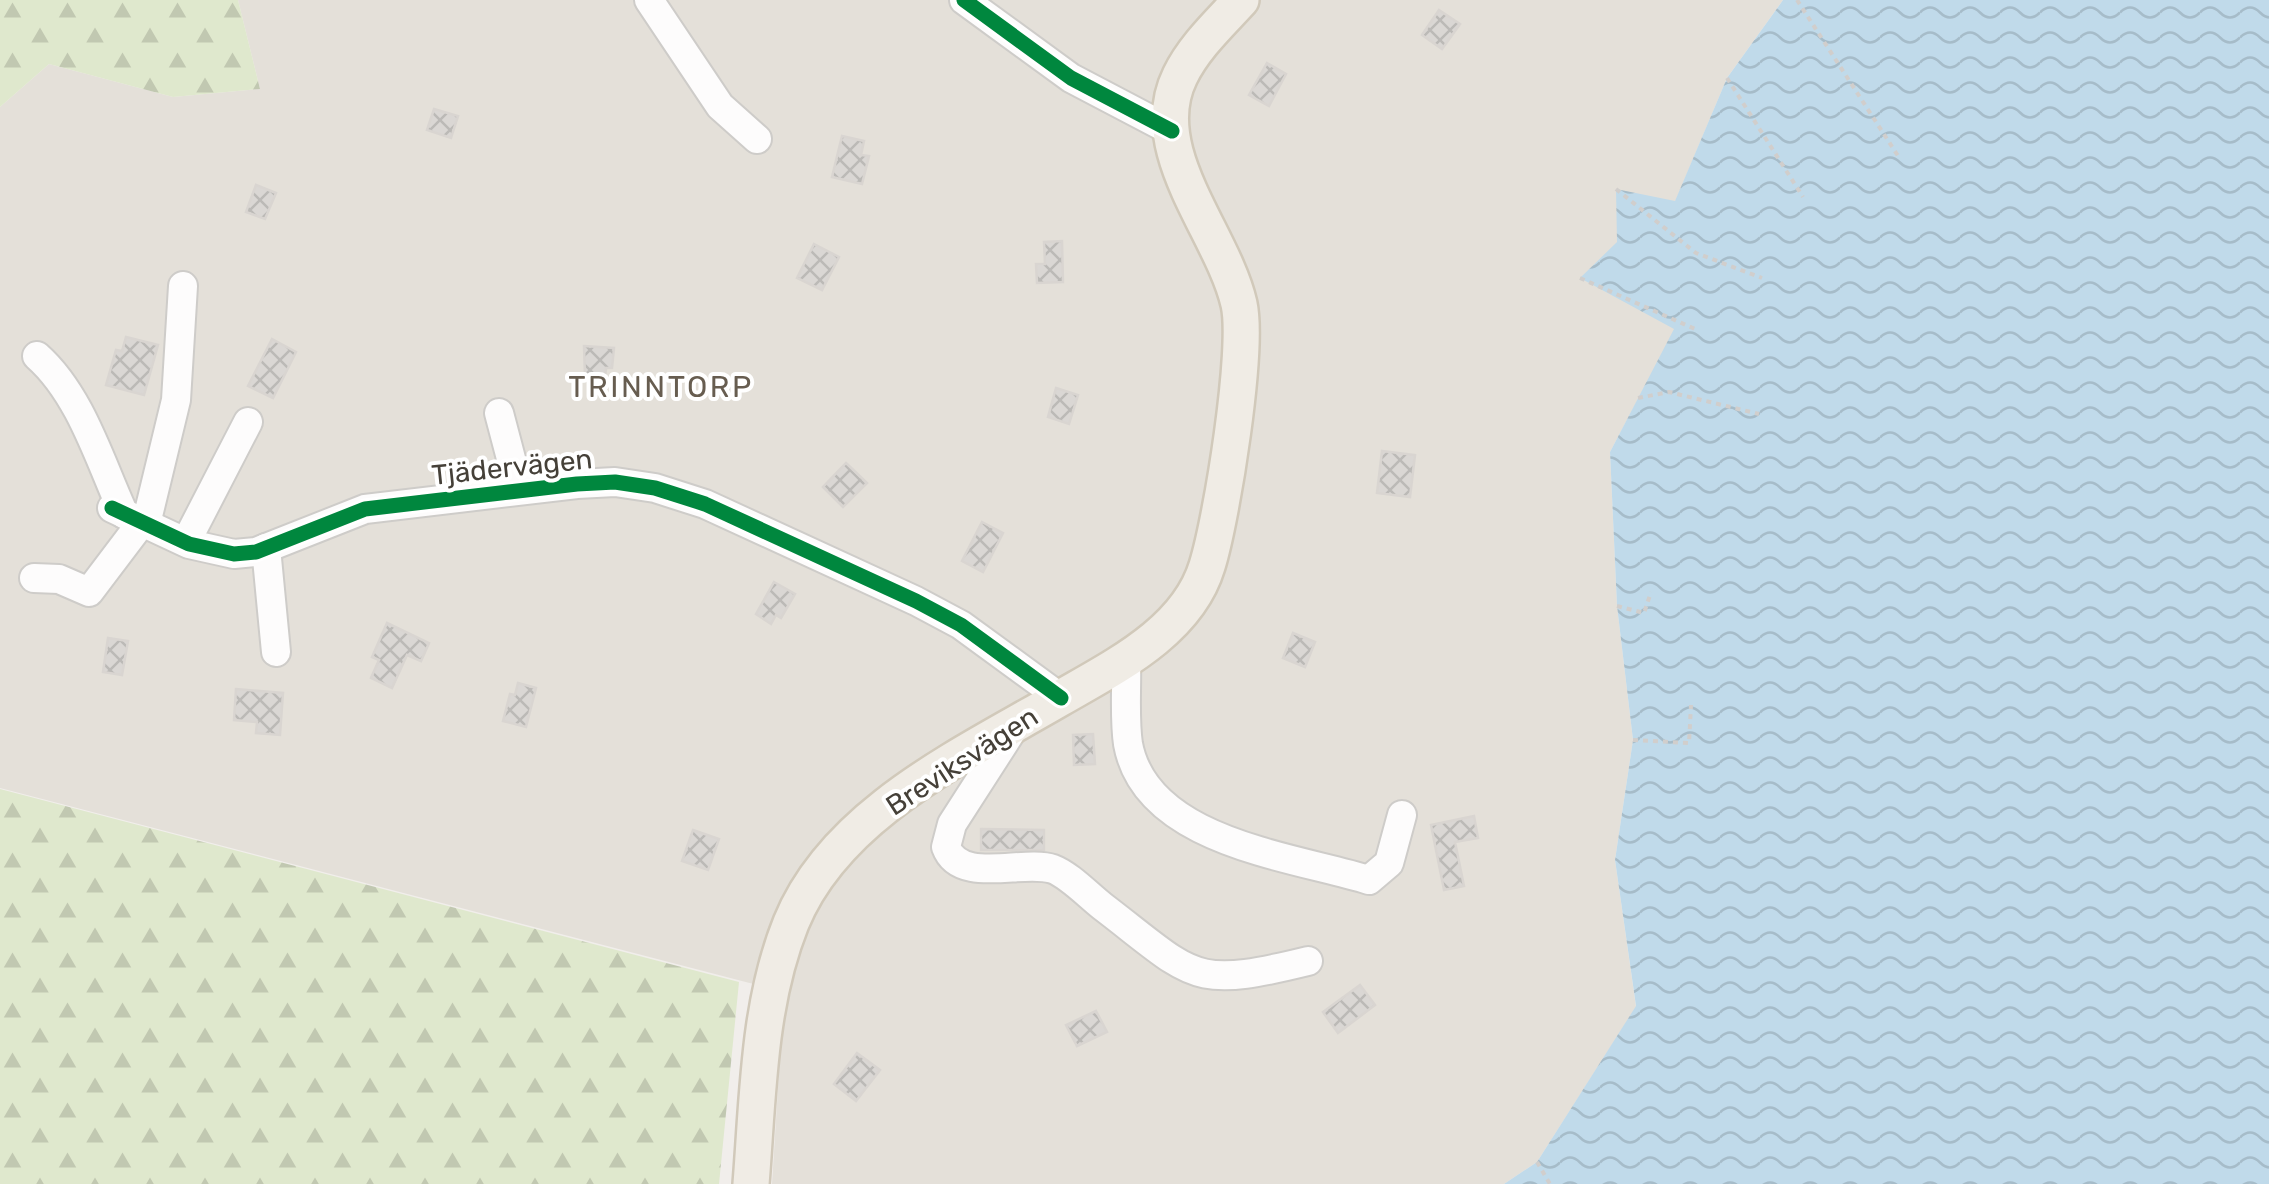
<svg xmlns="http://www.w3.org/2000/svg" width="2269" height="1184" font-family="Rubik,sans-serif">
<defs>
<pattern id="forest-firs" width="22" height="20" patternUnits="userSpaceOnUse" patternTransform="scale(2.5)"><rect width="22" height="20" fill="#dfe8cd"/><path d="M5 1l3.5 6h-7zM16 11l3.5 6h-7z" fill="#c1c8b1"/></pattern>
<pattern id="water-waves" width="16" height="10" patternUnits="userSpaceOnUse" patternTransform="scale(2.5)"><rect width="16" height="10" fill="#c0daea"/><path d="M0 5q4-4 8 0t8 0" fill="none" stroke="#a6bcc9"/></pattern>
<pattern id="building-cross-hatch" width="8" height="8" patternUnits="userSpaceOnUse" patternTransform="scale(2.5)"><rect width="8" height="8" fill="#dad7d4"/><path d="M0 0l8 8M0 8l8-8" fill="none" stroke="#bcbab7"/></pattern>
</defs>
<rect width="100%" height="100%" fill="#f1eeeb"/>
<path fill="#e4e0d9" d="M238,0h1545l-56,78 -52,124v127l-65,123 7,154 16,134 -18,120 21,147 -99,155 -33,22h-732l12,-192 -784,-204v-681l49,-43 124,33 87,-8z"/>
<g fill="url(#forest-firs)">
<path d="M0,0h238l22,89 -87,8 -124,-33 -49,43z"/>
<path d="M0,789l739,193 -20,202h-719z"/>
</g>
<path fill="url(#water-waves)" d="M1783,0h486v1184h-765l33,-22 99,-156 -21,-146 18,-120 -16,-134 -7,-154 64,-123 -94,-51 37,-36 -1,-53 59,12 52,-123z"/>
<g fill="url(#building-cross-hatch)" stroke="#d9d5d1" stroke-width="2.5">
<path d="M1439,10l21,14 -18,25 -20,-14z"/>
<path d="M1267,63l19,11 -17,32 -20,-11z"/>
<path d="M434,109l24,7 -7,22 -24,-8z"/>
<path d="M842,136l22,5 -3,14 8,1 -7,28 -30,-7z"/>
<path d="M256,185l20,8 -11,26 -19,-7z"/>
<path d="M1062,241l1,41 -26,1 -1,-19h9l-1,-22z"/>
<path d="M814,244l25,13 -17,33 -25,-12z"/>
<path d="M126,337l32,8 -14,50 -38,-10 10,-35 6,1z"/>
<path d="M272,339l24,13 -23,46 -25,-12z"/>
<path d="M584,346l30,2 -2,20h-6l-1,10 -20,-2z"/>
<path d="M1056,388l22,7 -9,29 -21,-7z"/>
<path d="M1382,451l33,4 -5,42 -33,-4z"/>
<path d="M846,463l21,20 -24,24 -20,-20z"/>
<path d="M982,522l21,11 -20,39 -21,-11z"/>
<path d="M774,582l21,12 -14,24 -5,-3 -5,9 -15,-10z"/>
<path d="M387,623l42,20 -8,18 -14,-6 -15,33 -21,-10 8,-18 -7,-3z"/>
<path d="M1293,633l22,9 -10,25 -22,-9z"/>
<path d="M108,638l20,3 -6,34 -19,-3z"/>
<path d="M518,683l18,5 -10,39 -23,-6 7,-27 5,1z"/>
<path d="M236,689l47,4 -3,42 -24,-2 1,-11 -23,-2z"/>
<path d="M1093,734l2,30 -21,1 -1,-30z"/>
<path d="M1474,816l4,22 -23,4 9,44 -20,4 -13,-65z"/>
<path d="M981,829l63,1v20h-63z"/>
<path d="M693,830l26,9 -11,31 -26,-9z"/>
<path d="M1360,985l15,20 -37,28 -15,-21z"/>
<path d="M1096,1011l11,21 -30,14 -11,-21z"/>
<path d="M857,1053l23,17 -24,31 -22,-17z"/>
</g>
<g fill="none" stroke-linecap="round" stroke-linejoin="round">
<defs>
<g id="minor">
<path d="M649,0l71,106 37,33"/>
<path d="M964,0l107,78 101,53"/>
<path d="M37,356c44,39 63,106 87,158"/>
<path d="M499,413l20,76"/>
<path d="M112,508l77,36 45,10 22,-2 109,-43 212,-25 38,-2 40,6 50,16 211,97 45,24 100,73"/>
<path d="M146,524l30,-124 7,-114"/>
<path d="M186,542l62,-120"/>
<path d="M266,548l10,104"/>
<path d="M34,578l25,1 30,13 53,-70"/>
<path d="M1126,660c1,27 -2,57 2,84 18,98 163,112 241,136l20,-17 13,-48"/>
<path d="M1015,726l-63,98 -6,23c14,38 77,12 107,22 16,6 35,26 49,37 93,71 88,84 206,55"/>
</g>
<path id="major" d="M751,1184c7,-87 7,-179 40,-261 44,-109 172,-168 268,-224 55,-32 128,-67 148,-133 15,-48 42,-217 32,-262 -16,-71 -96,-153 -59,-228 14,-29 39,-52 61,-76"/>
</defs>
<use href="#minor" stroke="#ceccc9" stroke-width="32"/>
<use href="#major" stroke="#d1c9ba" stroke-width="40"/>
<g stroke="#d1cecc" stroke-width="4" stroke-dasharray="5 5" stroke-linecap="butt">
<path d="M1797,0l103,159"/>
<path d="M1727,78l76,119"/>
<path d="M1616,189l80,64 66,25"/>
<path d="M1580,278l115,51"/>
<path d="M1638,398l31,-6 90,22"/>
<path d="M1617,606l27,7 7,-21"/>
<path d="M1633,740l56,3 2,-38"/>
<path d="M1537,1162l13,22"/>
</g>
<use href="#minor" stroke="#fdfcfc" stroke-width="28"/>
<use href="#major" stroke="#f0ece5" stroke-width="35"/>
<defs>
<g id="cycleway">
<path d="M964,0l107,78 101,53"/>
<path d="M112,508l77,36 45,10 22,-2 109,-43 212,-25 38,-2 40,6 50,16 211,97 45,24 100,73"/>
</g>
</defs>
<use href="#cycleway" stroke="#fff" stroke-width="21"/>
<use href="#cycleway" stroke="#00873e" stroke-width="15"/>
</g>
<g text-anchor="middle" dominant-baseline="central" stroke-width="8" stroke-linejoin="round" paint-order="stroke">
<g font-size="28" fill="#454038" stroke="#fff">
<text transform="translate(512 467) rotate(-6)">Tjädervägen</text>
<text transform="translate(962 761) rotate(-33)">Breviksvägen</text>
</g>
<g font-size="30" letter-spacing="2.5" fill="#675d50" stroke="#fff">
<text x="661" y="387">TRINNTORP</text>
</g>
</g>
</svg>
